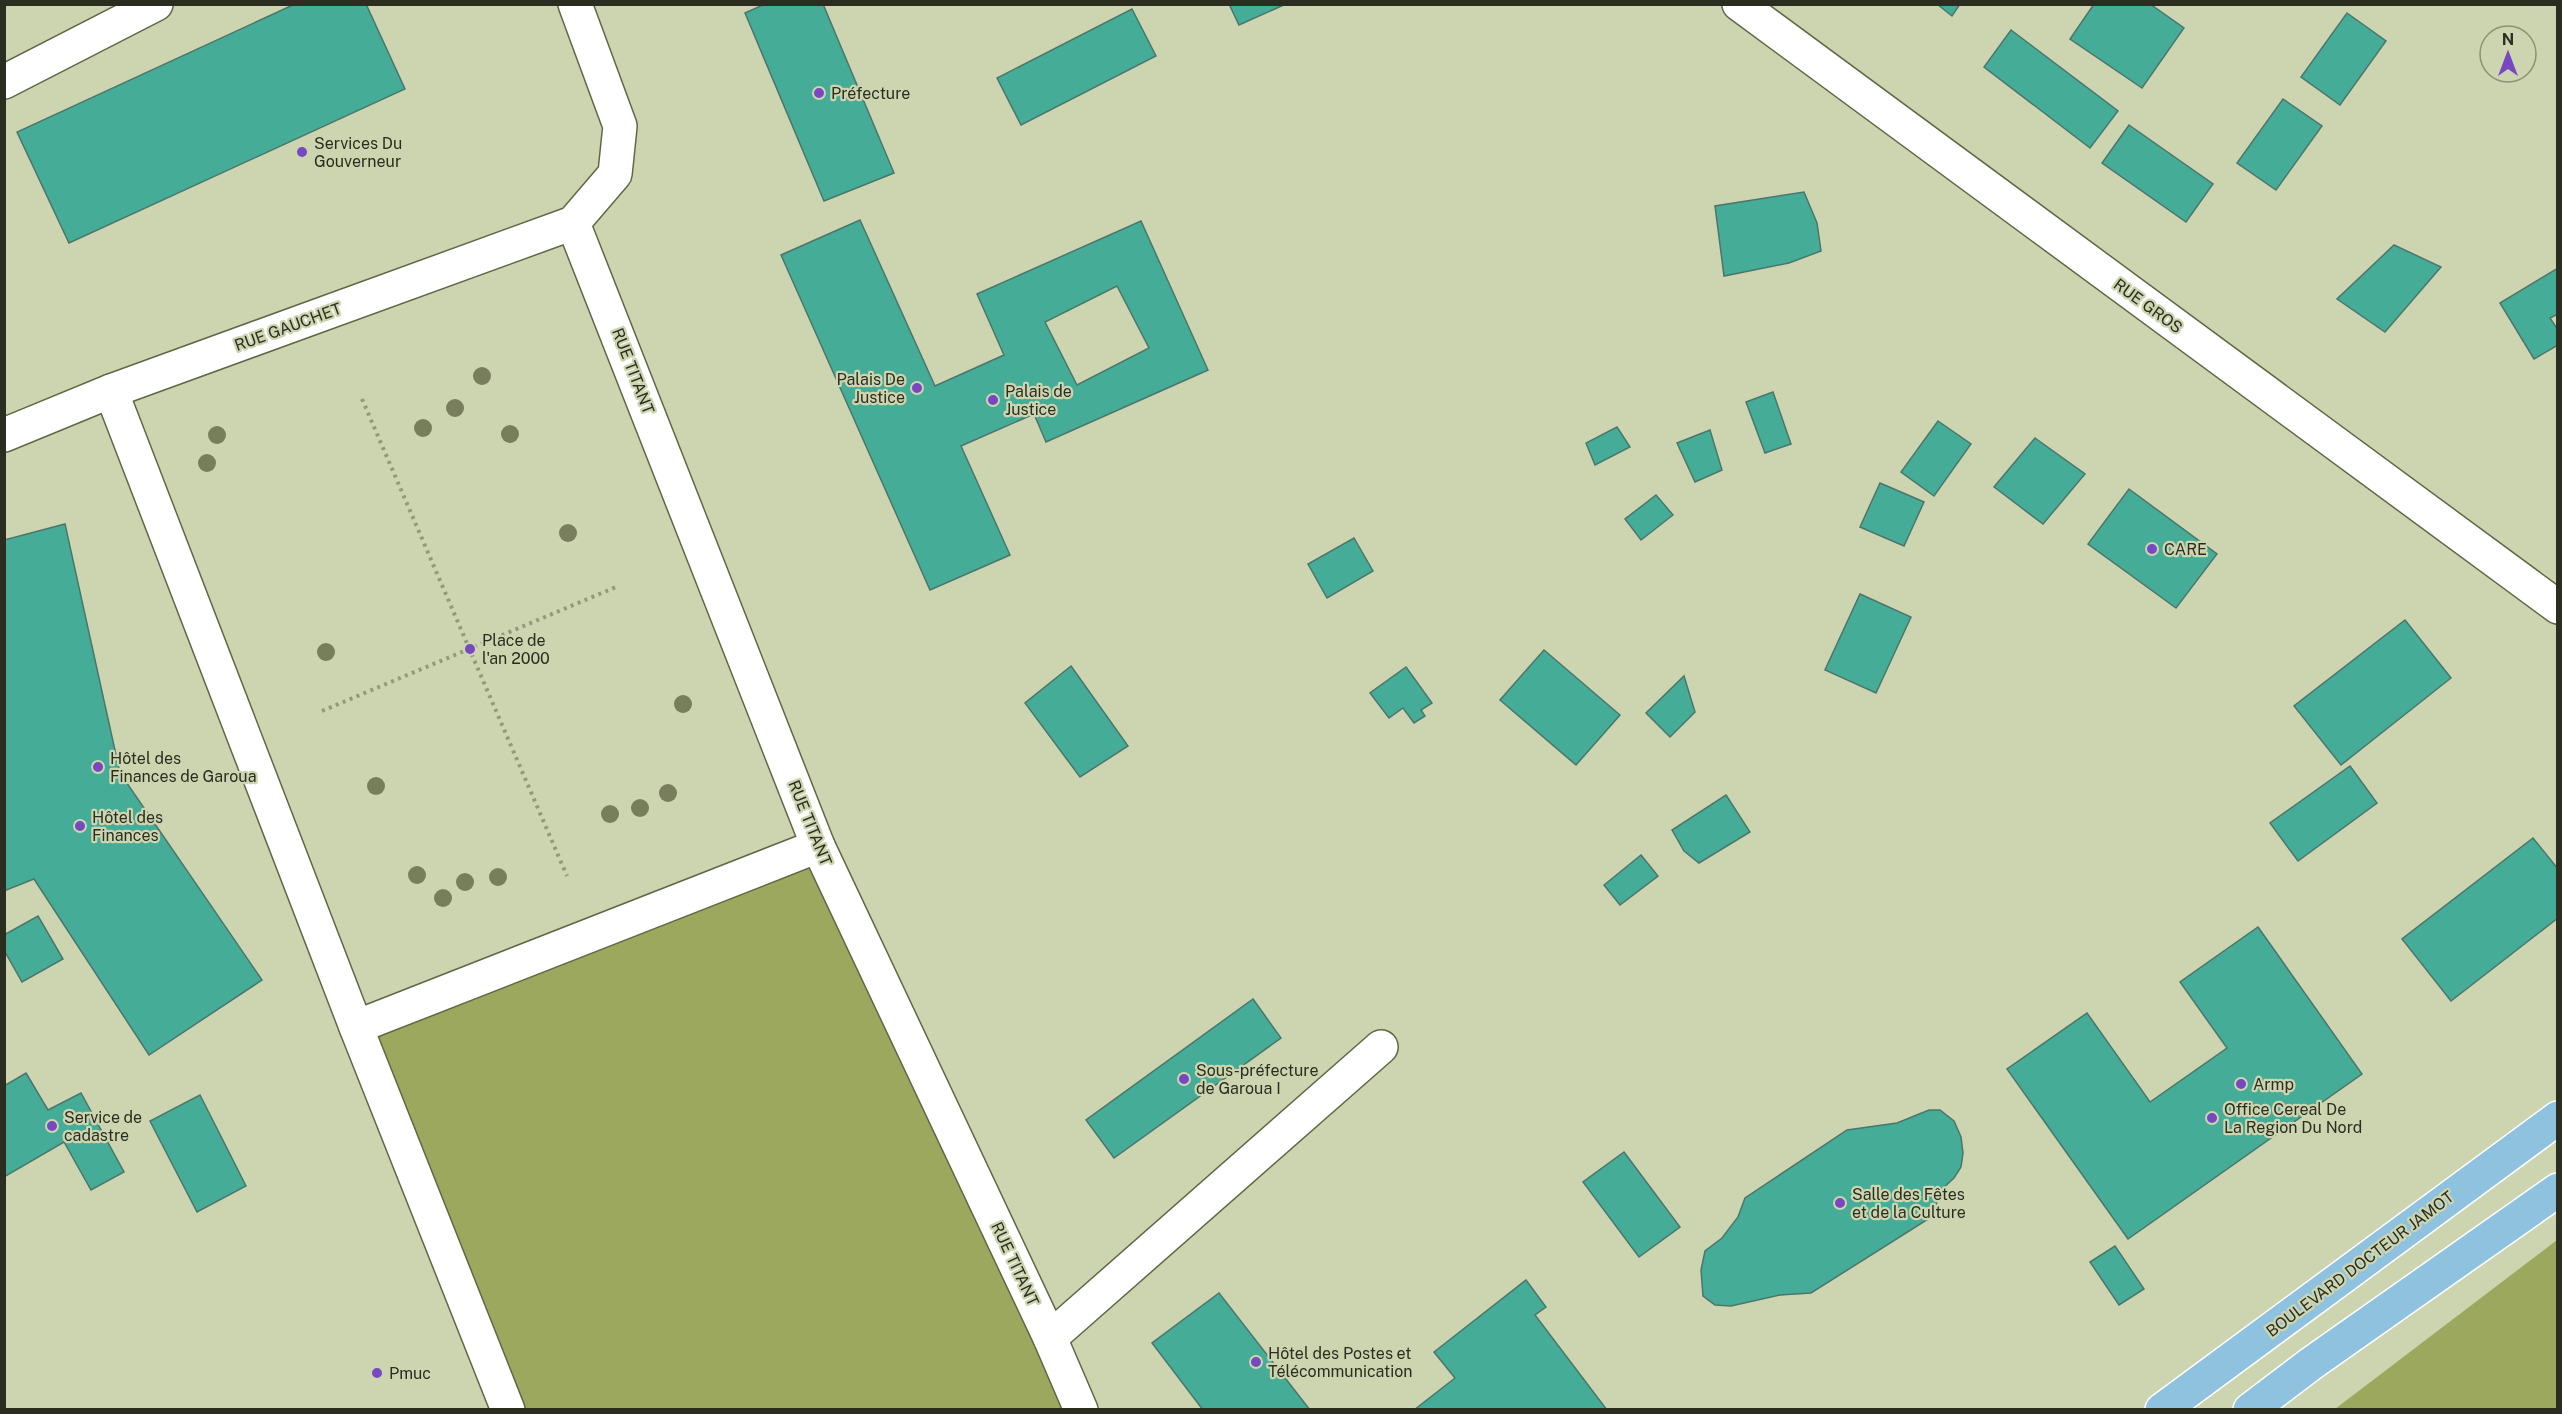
<svg xmlns="http://www.w3.org/2000/svg" width="2562" height="1414" font-family="'Public Sans',sans-serif">
<rect width="100%" height="100%" fill="#cdd5b0"/>
<g fill="#9ba85d">
<path d="M818,846l255,563h-565l-152,-382z"/>
<path d="M2557,1240v169h-222z"/>
</g>
<g fill="#45ac97" stroke="#4b766c" stroke-width="1.5" fill-rule="evenodd">
<path d="M295,4h71l39,85 -336,154 -52,-111z"/>
<path d="M765,4h58l71,169 -70,28 -79,-188z"/>
<path d="M1229,4h57l-47,21z"/>
<path d="M1937,4h23l-8,12z"/>
<path d="M2094,4h56l34,24 -42,60 -72,-49z"/>
<path d="M1132,9l24,47 -135,69 -24,-47z"/>
<path d="M2347,13l39,28 -46,64 -39,-28z"/>
<path d="M2011,30l107,81 -28,37 -106,-81z"/>
<path d="M2283,99l39,27 -46,64 -39,-27z"/>
<path d="M2129,125l84,59 -27,38 -84,-59z"/>
<path d="M1804,192l13,31 4,28 -32,12 -65,13 -9,-70z"/>
<path d="M860,220l75,166 69,-31 -27,-61 164,-73 67,149 -162,72 -12,-28 -73,32 49,109 -80,35 -149,-335zM1117,286l32,62 -72,37 -32,-63z"/>
<path d="M2394,245l47,22 -56,65 -48,-33z"/>
<path d="M2558,268v46l-8,4 8,12v15l-24,14 -34,-56z"/>
<path d="M1773,392l18,52 -26,9 -19,-51z"/>
<path d="M1938,421l33,23 -37,52 -33,-24z"/>
<path d="M1617,427l13,20 -35,18 -9,-22z"/>
<path d="M1710,430l12,40 -27,12 -18,-39z"/>
<path d="M2035,438l50,36 -42,50 -49,-37z"/>
<path d="M1880,483l44,19 -20,44 -44,-19z"/>
<path d="M2129,489l88,65 -41,54 -88,-64z"/>
<path d="M1656,495l17,20 -32,25 -16,-21z"/>
<path d="M65,524l55,249 142,207 -113,75 -115,-176 -30,12v-351z"/>
<path d="M1354,538l19,33 -46,27 -19,-34z"/>
<path d="M1860,594l51,23 -35,76 -51,-23z"/>
<path d="M2405,620l46,58 -110,87 -47,-59z"/>
<path d="M1544,650l76,65 -44,50 -76,-65z"/>
<path d="M1071,666l57,80 -48,31 -55,-74z"/>
<path d="M1406,667l26,36 -11,7 4,6 -11,7 -11,-15 -14,10 -19,-25z"/>
<path d="M1684,676l11,36 -25,25 -24,-24z"/>
<path d="M2350,766l27,37 -79,58 -28,-38z"/>
<path d="M1726,795l24,37 -51,31 -15,-12 -12,-21z"/>
<path d="M2533,838l25,31v49l-107,83 -49,-62z"/>
<path d="M1641,855l17,21 -38,29 -16,-20z"/>
<path d="M38,916l25,43 -41,23 -18,-32v-15z"/>
<path d="M2258,927l104,147 -234,165 -121,-170 80,-56 63,89 77,-54 -47,-66z"/>
<path d="M1253,999l28,39 -167,120 -28,-38z"/>
<path d="M26,1073l22,37 33,-17 43,79 -33,18 -27,-48 -60,35v-91z"/>
<path d="M200,1095l46,91 -49,26 -47,-91z"/>
<path d="M1929,1110h11l14,11 7,16 2,16 -2,14 -7,11 -14,13 -7,25 -122,77 -31,2 -49,11 -16,-1 -12,-9 -2,-26 4,-19 17,-13 16,-21 7,-19 102,-68 50,-7z"/>
<path d="M1624,1152l56,75 -41,30 -56,-75z"/>
<path d="M2115,1246l29,43 -25,16 -29,-43z"/>
<path d="M1526,1280l20,27 -11,8 72,95h-193l41,-32 -21,-26z"/>
<path d="M1219,1293l91,117h-107l-51,-67z"/>
</g>
<g fill="none" stroke-linecap="round" stroke-linejoin="round">
<defs>
<g id="minor">
<path d="M1739,4l819,603"/>
<path d="M4,82l152,-78"/>
<path d="M573,223l245,623 232,492 31,72"/>
<path d="M111,391l245,636 152,383"/>
<path d="M4,435l107,-44 462,-168 42,-49 5,-48 -45,-122"/>
<path d="M356,1027l462,-181"/>
<path d="M1050,1338l331,-291"/>
</g>
<g id="major">
<path d="M2162,1410l396,-292"/>
<path d="M2250,1410l62,-47 246,-173"/>
</g>
</defs>
<use href="#minor" stroke="#616746" stroke-width="36"/>
<use href="#major" stroke="#fff" stroke-width="36"/>
<g stroke="#93997c" stroke-width="4" stroke-dasharray="3 4.5" stroke-linecap="butt">
<path d="M362,399l205,477"/>
<path d="M322,711l294,-124"/>
</g>
<use href="#minor" stroke="#fff" stroke-width="33"/>
<use href="#major" stroke="#8fc2df" stroke-width="33"/>
</g>
<g fill="#787e5c">
<circle cx="482" cy="376" r="9"/>
<circle cx="455" cy="408" r="9"/>
<circle cx="423" cy="428" r="9"/>
<circle cx="510" cy="434" r="9"/>
<circle cx="217" cy="435" r="9"/>
<circle cx="207" cy="463" r="9"/>
<circle cx="568" cy="533" r="9"/>
<circle cx="326" cy="652" r="9"/>
<circle cx="683" cy="704" r="9"/>
<circle cx="376" cy="786" r="9"/>
<circle cx="668" cy="793" r="9"/>
<circle cx="640" cy="808" r="9"/>
<circle cx="610" cy="814" r="9"/>
<circle cx="417" cy="875" r="9"/>
<circle cx="498" cy="877" r="9"/>
<circle cx="465" cy="882" r="9"/>
<circle cx="443" cy="898" r="9"/>
</g>
<g fill="#7748c0" stroke="#cdd5b0" stroke-width="2">
<circle cx="819" cy="93" r="6"/>
<circle cx="302" cy="152" r="6"/>
<circle cx="917" cy="388" r="6"/>
<circle cx="993" cy="400" r="6"/>
<circle cx="2152" cy="549" r="6"/>
<circle cx="470" cy="649" r="6"/>
<circle cx="98" cy="767" r="6"/>
<circle cx="80" cy="826" r="6"/>
<circle cx="1184" cy="1079" r="6"/>
<circle cx="2241" cy="1084" r="6"/>
<circle cx="2212" cy="1118" r="6"/>
<circle cx="52" cy="1126" r="6"/>
<circle cx="1840" cy="1203" r="6"/>
<circle cx="1256" cy="1362" r="6"/>
<circle cx="377" cy="1373" r="6"/>
</g>
<g text-anchor="middle" dominant-baseline="central" stroke-width="4.5" stroke-linejoin="round" paint-order="stroke">
<g font-size="16" fill="#2a2d1f" stroke="#cdd5b0" text-anchor="start">
<text x="831" y="93">Préfecture</text>
<text x="314" y="143">Services Du<tspan x="314" dy="18">Gouverneur</tspan></text>
<text x="905" y="379" text-anchor="end">Palais De<tspan x="905" dy="18">Justice</tspan></text>
<text x="1005" y="391">Palais de<tspan x="1005" dy="18">Justice</tspan></text>
<text x="2164" y="549">CARE</text>
<text x="482" y="640">Place de<tspan x="482" dy="18">l'an 2000</tspan></text>
<text x="110" y="758">Hôtel des<tspan x="110" dy="18">Finances de Garoua</tspan></text>
<text x="92" y="817">Hôtel des<tspan x="92" dy="18">Finances</tspan></text>
<text x="1196" y="1070">Sous-préfecture<tspan x="1196" dy="18">de Garoua I</tspan></text>
<text x="2253" y="1084">Armp</text>
<text x="2224" y="1109">Office Cereal De<tspan x="2224" dy="18">La Region Du Nord</tspan></text>
<text x="64" y="1117">Service de<tspan x="64" dy="18">cadastre</tspan></text>
<text x="1852" y="1194">Salle des Fêtes<tspan x="1852" dy="18">et de la Culture</tspan></text>
<text x="1268" y="1353">Hôtel des Postes et<tspan x="1268" dy="18">Télécommunication</tspan></text>
<text x="389" y="1373">Pmuc</text>
</g>
<g font-size="16" fill="#2a2d1f" stroke="#cdd5b0">
<text transform="translate(2148 306) rotate(36)">RUE GROS</text>
<text transform="translate(288 327) rotate(-20)">RUE GAUCHET</text>
<text transform="translate(633 371) rotate(69)">RUE TITANT</text>
<text transform="translate(810 823) rotate(68)">RUE TITANT</text>
<text transform="translate(1015 1264) rotate(65)">RUE TITANT</text>
<text transform="translate(2360 1264) rotate(-37)">BOULEVARD DOCTEUR JAMOT</text>
</g>
</g>
<rect width="2562" height="1414" fill="none" stroke="#2a2d1f" stroke-width="12"/>
<g transform="translate(2508 54)"><circle r="28" fill="#cdd5b0" stroke="#8c9276" stroke-width="1.5"/>
<path d="M0-4.5L10 22L0 15L-10 22Z" fill="#7748c0"/>
<text y="-9" font-size="16" font-weight="bold" text-anchor="middle" fill="#2a2d1f">N</text>
</g>
</svg>
